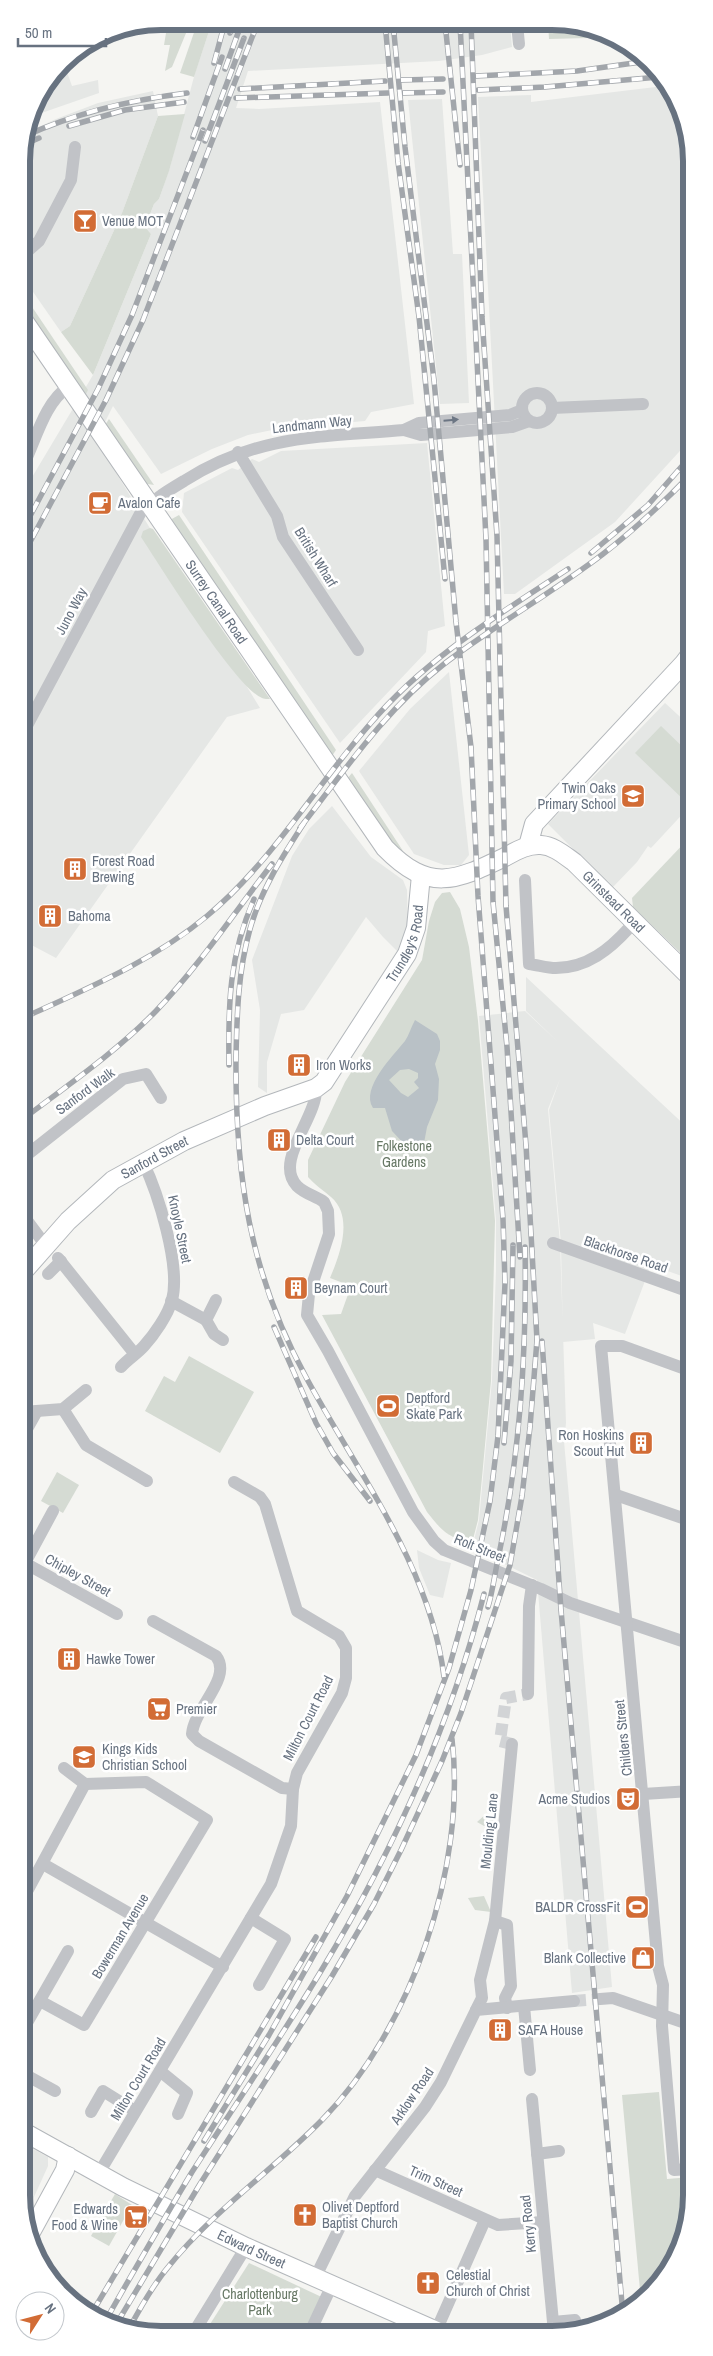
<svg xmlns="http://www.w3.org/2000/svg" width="713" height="2356" font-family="'Archivo Narrow',sans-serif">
<rect width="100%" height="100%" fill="#f5f5f2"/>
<g fill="#e5e7e5">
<path d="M212,22l298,2 2,23 -30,8 -43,6 -191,10 -12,37 23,1 121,-7 34,302 -43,8 -6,9 -83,7 -34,7 -36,14 -51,25 -48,-68 -17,34 164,268 -33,9 -171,241 -34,-18v-446l71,-119 58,-141 -6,-7 9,-23 5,-5 11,-32 25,-94z"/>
<path d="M63,61l9,25 26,-6 1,13 -69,24 2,-10z"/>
<path d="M664,86l25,48v307l-74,81 -100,72h-11l-26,-497 53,-2v7z"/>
<path d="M153,91l5,25 -36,97 -52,113 -9,6 -39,-56v-124l4,-19 30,-14 42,-16z"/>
<path d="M442,99l11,155h9l7,149 -29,1 -32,-304z"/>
<path d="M427,443l18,183 -17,5 -2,21 -86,91 -158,-231 2,-19 48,-25 6,2 14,-11 7,3 22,-11z"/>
<path d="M449,672l20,183 -8,10h-17l-30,-11 -55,-83 51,-62z"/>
<path d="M665,703l25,23v80l-39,42 -3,-2 -11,16 -25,26 -64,-64z"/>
<path d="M332,806l39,51 32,23 4,10 1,42 -9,21 -16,-16 -17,-20 -62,93 -23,4 -14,48v31l-9,-6 2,-77 -8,-50 40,-104 17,-27z"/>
<path d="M526,977l164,153v149l-39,-14 -26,69 -32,-11 2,16 -32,3 -2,-98 -12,-134 11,-31 -12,30 12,134 6,180 -2,18 48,546 -40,6 -35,-413 -65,-32 7,-28 13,-140 4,-109v-50l-17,-205 46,-5 33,31 -32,-31z"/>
<path d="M417,1550l21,10 13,3 -8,35 -13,-3 -11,-27z"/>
<path d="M24,2144l24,13v9l-24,53z"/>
<path d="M64,2285l19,10 -4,8 -17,-9z"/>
</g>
<g fill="#d5dbd3">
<path d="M168,21h23l-19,46 -7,4 5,-26h-6z"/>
<path d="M198,21l14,1 -18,55 -14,-4z"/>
<path d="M548,24h32l8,4v10l-39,1z"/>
<path d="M185,114l-16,57 -10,28 -5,5 -9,23 6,7 -58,141 -32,-43 9,-6 52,-113 36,-97z"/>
<path d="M22,292l66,98 -3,6 -63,-93z"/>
<path d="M109,419l45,66 -12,-2 -37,-58z"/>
<path d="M179,515l157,235 -4,6 -162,-236z"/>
<path d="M150,528l3,1 117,170c-1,0 -7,0 -8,-1 -26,-10 -102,-132 -121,-161l2,-6z"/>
<path d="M661,726l29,28v41l-5,6 -50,-48z"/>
<path d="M352,773l51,78 -8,-3 -48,-69z"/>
<path d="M690,837v125l-57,-55 -1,-9z"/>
<path d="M450,892l10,17 9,38 9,74 17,200 -4,160 -13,139 -6,23c-25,-6 -30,-12 -45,-31l-105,-197 19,-1 10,-28 -21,-8c10,-24 24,-61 1,-81 -8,-7 -16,-12 -23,-20v-17l37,-78 77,-122 7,-39 6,-19 7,-9z"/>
<path d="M189,1356l65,36 -34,61 -75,-42 19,-35 11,6z"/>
<path d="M57,1472l22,13 -16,28 -22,-12z"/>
<path d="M486,1814l16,11 -18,1 -7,-4z"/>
<path d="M484,1896l7,16 -16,-2 -7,-12z"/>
<path d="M659,2092l8,87 24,-2c0,49 -11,92 -50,124l-19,-206z"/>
<path d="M115,2194l17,11 -23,41 -18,-10z"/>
<path d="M249,2263l79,37 -16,32h-107z"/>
</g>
<path fill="#b9c1c6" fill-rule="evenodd" d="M415,1020l22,14 3,7v9l-5,14 4,15 -1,21 -11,27 -3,16 -9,7 -8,-3 -15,-16 -7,-23h-12c-13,-20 21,-53 32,-67 4,-6 6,-14 10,-21zM409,1069l9,4v5l-4,4 5,6 -11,9 -7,-4 -12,-13 11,-10z"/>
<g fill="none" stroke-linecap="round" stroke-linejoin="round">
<g stroke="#d2d4d6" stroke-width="12" stroke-dasharray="12 6" stroke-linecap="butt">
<path d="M512,1744l-12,-3 6,-43 22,-4"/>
<path d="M574,2001l26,-2"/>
</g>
<defs>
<g id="secondary">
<path id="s1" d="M22,318l363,530c44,45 70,33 120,9 11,-6 23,-13 36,-12 13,1 23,10 33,17l116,115"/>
<path d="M528,846l6,-22 150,-161 6,-8"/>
<path id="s2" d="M23,1272l45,-51 45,-41 71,-39 81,-35 51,-18 8,-6 83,-128 9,-26 5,-53"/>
<path id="s3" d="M24,2132l99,55 123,60 193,85"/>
<path d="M30,2234l35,-64 3,-14"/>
</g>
</defs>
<use href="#secondary" stroke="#b3b7bb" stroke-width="20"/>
<g stroke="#c1c3c7" stroke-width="12">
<path d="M517,24l2,20"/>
<path d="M517,25l16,-1"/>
<path d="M22,256l17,-15 32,-61 4,-33"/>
<circle cx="537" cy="408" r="15"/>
<path d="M552,408l91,-4"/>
<path d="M404,430l17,5 91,-8 17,-6"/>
<path d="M238,452l39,64 6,21 75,113"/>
<path d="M22,468c14,-27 21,-64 47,-82"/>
<path d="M22,735l119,-223c13,-13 28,-22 43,-31 74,-47 137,-44 220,-51l15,-7 91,-8 12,-5"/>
<path d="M525,880l4,84c9,1 18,4 27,4 31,0 54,-19 73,-40"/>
<path d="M316,1088c2,29 -43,73 -19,98 8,8 19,10 27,16l4,9 1,23 -20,60 -2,21 21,36 85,161 21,29 10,9 97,39 29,14 121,41"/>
<path d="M23,1158l100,-79 23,-5 15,24"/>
<path d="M23,1215l23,31"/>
<path d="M553,1243l137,49"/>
<path d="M58,1258l76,95"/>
<path d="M48,1274l13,-13"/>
<path d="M216,1300l-10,20 8,14 9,6"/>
<path d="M171,1301l35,19"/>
<path d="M121,1367c7,-8 16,-13 23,-21 10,-11 24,-31 28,-46 9,-34 -14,-107 -29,-138"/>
<path d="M691,1371l-69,-25h-21l57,620 5,19 -1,41 12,144 17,-1"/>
<path d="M63,1409l23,36 61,36"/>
<path d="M23,1412l40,-3 23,-19"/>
<path d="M23,1436l14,-25"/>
<path d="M616,1495l75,26"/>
<path d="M23,1562l94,52"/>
<path d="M25,1563l28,-52"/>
<path d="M153,1621l63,35c17,22 -22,52 -24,78l7,7 83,47 11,1"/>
<path d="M528,1694l1,-88 3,-21"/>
<path d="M643,1794l48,-3"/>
<path d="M43,1864l180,103"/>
<path d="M24,1897l61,-113"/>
<path d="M251,1918l34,21 -26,46"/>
<path d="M495,1921l12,4 4,61 -6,12 2,10"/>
<path d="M600,1999l13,-1 78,27"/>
<path d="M40,2001l44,24 123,-205 -61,-38 -61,2 -21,-16"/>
<path d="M524,2006l6,64"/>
<path d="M476,2010l6,-12 -2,-18 15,-59 17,-177"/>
<path d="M24,2028l44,-77"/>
<path d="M160,2071l27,22 -9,21"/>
<path d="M24,2074l31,17"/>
<path d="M532,2099l21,223 -1,10"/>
<path d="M91,2112l12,-21 32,20"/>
<path d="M537,2154l22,-3"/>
<path d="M375,2170l123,55 45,-3"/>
<path d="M99,2173l172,-289 20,-58 2,-37 4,-16 45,-80 4,-15v-30l-7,-12 -42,-25 -32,-107 -5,-7 -26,-15"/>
<path d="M315,2278l40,-82 70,-89 16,-25 35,-72 98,-9"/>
<path d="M553,2322l22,-2"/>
<path d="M436,2331l49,-111"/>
<path d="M194,2332l52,-85"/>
<path d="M310,2332l22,-47"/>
</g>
<use href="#secondary" stroke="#fff" stroke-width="18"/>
<defs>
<g id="rail">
<path d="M385,23l13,139 21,155 26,262"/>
<path d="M445,23l15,142"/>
<path d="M460,23l26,516 7,363 14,145 13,210"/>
<path d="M230,33l3,-11"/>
<path d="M214,63l11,-41"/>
<path d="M225,69l17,-47"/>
<path d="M476,76l101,-5 71,-10"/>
<path d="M401,80l42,-1"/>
<path d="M240,89l145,-8"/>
<path d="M478,90l67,-3 114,-10"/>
<path d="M403,93l40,-1"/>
<path d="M236,98l152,-5"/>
<path d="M69,126l56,-16 59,-8"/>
<path d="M25,136c53,-24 105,-36 162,-43"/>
<path d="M193,137l29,-80"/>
<path d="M205,141l39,-103"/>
<path d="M23,145l16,-7"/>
<path d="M22,531l76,-142 34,-74 71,-185"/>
<path d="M591,553l57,-48 41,-47"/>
<path d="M22,557l84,-157 37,-80 115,-298"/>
<path d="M304,823c-22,34 -43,67 -54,106 -12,43 -13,84 -14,127 -1,119 13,217 71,323 51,94 124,189 137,298"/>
<path d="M300,828c44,-57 86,-119 144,-164 51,-39 108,-71 159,-110 31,-24 59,-50 87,-79"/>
<path d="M23,1018c63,-29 130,-57 184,-102 65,-54 108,-129 163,-192 55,-65 128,-109 198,-155"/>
<path d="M229,1065c-1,-60 0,-109 25,-166"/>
<path d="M23,1119c45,-34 93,-67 133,-108 43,-45 78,-98 116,-147"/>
<path d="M274,1327l42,96 17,30 37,48"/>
<path d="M542,1341l19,269 62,705"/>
<path d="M504,1443l7,-82 2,-116"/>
<path d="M488,1607c5,-17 7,-35 11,-53 21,-100 28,-203 26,-307"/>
<path d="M204,2141l65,-106 78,-139 69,-141 33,-87 22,-78 19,-89 8,-65 7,-153 -2,-64 -25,-323 -7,-149 -15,-125 -22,-242 -29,-233 -12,-124"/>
<path d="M93,2311l223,-374"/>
<path d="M107,2318c28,-49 56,-98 85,-146 43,-67 88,-133 129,-201 71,-118 129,-244 163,-377"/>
<path d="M117,2323l83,-139 132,-208 42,-72 27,-54 41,-89 19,-48 49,-148 12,-69 8,-69 7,-87 -11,-195 -20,-239 -9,-370 -15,-219 -11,-294"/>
<path d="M129,2329c11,-21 24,-44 40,-63 44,-55 104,-96 153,-146 89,-91 145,-253 130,-381"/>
</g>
</defs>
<use href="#rail" stroke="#a2a6ab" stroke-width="5.5"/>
<use href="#rail" stroke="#fff" stroke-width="4" stroke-dasharray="11" stroke-linecap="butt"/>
</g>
<defs><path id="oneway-solid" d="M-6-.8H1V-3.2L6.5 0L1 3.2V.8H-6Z" transform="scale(1.25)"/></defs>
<use fill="#6c7684" href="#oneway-solid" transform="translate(451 420) rotate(-5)"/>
<defs>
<symbol id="bar-square" viewBox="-11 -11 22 22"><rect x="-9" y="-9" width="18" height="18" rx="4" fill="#d26c35" stroke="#fff"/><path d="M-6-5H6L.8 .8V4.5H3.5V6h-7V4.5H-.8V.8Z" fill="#fff"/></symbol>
<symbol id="cafe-square" viewBox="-11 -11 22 22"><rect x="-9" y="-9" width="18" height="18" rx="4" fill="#d26c35" stroke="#fff"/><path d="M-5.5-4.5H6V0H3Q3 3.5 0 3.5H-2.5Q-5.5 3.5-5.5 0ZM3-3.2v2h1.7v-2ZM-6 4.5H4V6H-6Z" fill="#fff"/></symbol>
<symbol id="school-square" viewBox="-11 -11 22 22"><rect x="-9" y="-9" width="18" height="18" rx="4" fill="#d26c35" stroke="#fff"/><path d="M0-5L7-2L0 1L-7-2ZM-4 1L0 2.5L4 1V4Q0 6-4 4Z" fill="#fff"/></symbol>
<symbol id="building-square" viewBox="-11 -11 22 22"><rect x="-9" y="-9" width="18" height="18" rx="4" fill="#d26c35" stroke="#fff"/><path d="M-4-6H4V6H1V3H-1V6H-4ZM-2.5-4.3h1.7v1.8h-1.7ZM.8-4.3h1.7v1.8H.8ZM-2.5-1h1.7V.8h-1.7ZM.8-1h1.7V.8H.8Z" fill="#fff"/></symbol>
<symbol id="stadium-square" viewBox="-11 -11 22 22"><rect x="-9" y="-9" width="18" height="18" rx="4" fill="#d26c35" stroke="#fff"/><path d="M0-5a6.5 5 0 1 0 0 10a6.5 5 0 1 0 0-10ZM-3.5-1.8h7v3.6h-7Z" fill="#fff"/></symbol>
<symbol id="supermarket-square" viewBox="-11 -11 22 22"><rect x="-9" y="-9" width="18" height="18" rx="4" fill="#d26c35" stroke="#fff"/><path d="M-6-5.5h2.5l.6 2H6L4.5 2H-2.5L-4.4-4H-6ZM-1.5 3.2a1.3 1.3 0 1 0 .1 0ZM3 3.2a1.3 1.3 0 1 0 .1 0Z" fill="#fff"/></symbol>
<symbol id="theatre-square" viewBox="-11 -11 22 22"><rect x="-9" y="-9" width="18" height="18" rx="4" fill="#d26c35" stroke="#fff"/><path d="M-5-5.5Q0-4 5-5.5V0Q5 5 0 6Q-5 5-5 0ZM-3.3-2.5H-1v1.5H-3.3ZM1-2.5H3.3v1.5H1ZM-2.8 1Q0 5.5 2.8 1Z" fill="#fff"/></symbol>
<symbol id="shop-square" viewBox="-11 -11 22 22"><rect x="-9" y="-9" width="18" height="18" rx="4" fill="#d26c35" stroke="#fff"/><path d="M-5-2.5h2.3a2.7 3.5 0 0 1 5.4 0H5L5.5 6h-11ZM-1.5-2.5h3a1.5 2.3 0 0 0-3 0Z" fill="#fff"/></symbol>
<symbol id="church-square" viewBox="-11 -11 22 22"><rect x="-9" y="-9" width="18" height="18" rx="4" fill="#d26c35" stroke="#fff"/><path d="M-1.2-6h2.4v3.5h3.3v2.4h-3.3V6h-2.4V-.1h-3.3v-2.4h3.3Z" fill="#fff"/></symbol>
</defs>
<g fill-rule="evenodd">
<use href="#bar-square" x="71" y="207" width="28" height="28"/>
<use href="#cafe-square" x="86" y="489" width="28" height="28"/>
<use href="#school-square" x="619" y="782" width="28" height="28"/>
<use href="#building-square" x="61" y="855" width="28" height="28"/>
<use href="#building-square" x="36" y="902" width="28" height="28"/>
<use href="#building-square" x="285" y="1051" width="28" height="28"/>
<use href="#building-square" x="265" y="1126" width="28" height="28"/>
<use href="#building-square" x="282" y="1274" width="28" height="28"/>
<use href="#stadium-square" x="374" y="1392" width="28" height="28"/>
<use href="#building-square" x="627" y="1429" width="28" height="28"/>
<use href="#building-square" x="55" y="1645" width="28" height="28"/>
<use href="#supermarket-square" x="145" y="1695" width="28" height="28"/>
<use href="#school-square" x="70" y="1743" width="28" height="28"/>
<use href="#theatre-square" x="614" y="1785" width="28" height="28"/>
<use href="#stadium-square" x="623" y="1893" width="28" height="28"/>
<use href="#shop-square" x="629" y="1944" width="28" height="28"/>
<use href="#building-square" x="486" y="2016" width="28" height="28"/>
<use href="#church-square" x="291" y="2201" width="28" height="28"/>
<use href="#supermarket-square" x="122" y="2203" width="28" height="28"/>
<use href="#church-square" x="414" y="2269" width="28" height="28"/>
</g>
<g text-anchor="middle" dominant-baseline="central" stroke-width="5" stroke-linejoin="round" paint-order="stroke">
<g font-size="14" fill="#677280" stroke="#fff" text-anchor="start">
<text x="102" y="221">Venue MOT</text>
<text x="118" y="503">Avalon Cafe</text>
<text x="616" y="788" text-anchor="end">Twin Oaks<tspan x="616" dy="16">Primary School</tspan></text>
<text x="92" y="861">Forest Road<tspan x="92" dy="16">Brewing</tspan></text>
<text x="68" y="916">Bahoma</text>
<text x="316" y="1065">Iron Works</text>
<text x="296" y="1140">Delta Court</text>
<text x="314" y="1288">Beynam Court</text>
<text x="406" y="1398">Deptford<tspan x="406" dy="16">Skate Park</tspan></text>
<text x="624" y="1435" text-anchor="end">Ron Hoskins<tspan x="624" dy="16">Scout Hut</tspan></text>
<text x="86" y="1659">Hawke Tower</text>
<text x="176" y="1709">Premier</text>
<text x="102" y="1749">Kings Kids<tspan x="102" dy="16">Christian School</tspan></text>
<text x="610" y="1799" text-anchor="end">Acme Studios</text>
<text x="620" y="1907" text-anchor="end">BALDR CrossFit</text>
<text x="626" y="1958" text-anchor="end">Blank Collective</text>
<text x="518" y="2030">SAFA House</text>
<text x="322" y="2207">Olivet Deptford<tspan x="322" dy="16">Baptist Church</tspan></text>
<text x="118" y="2209" text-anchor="end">Edwards<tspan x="118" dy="16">Food &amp; Wine</tspan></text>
<text x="446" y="2275">Celestial<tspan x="446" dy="16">Church of Christ</tspan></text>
</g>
<g font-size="14" fill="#677280" stroke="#fff">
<text transform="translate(312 424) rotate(-6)">Landmann Way</text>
<text transform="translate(316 557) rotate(58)">British Wharf</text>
<text stroke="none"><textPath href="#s1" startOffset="344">Surrey Canal Road</textPath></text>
<text transform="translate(71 611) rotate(-62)">Juno Way</text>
<text stroke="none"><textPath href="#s1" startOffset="908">Grinstead Road</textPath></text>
<text stroke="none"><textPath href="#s2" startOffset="524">Trundley's Road</textPath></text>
<text transform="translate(85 1091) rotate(-36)">Sanford Walk</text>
<text stroke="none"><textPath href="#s2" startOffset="176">Sanford Street</textPath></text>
<text transform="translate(180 1229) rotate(78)">Knoyle Street</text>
<text transform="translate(626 1254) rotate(19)">Blackhorse Road</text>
<text transform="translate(480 1548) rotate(22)">Rolt Street</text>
<text transform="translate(78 1575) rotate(29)">Chipley Street</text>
<text transform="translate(308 1718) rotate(-63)">Milton Court Road</text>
<text transform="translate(623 1738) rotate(-96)">Childers Street</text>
<text transform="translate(489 1831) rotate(-84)">Moulding Lane</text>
<text transform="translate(120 1936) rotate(-59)">Bowerman Avenue</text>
<text transform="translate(138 2079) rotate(-59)">Milton Court Road</text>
<text transform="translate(412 2096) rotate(-56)">Arklow Road</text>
<text transform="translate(436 2181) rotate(24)">Trim Street</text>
<text transform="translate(528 2224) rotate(-96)">Kerry Road</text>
<text stroke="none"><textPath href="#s3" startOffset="256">Edward Street</textPath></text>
</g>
<g font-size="14" fill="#677865" stroke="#fff">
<text x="404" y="1146">Folkestone<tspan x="404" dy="16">Gardens</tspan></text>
<text x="260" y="2294">Charlottenburg<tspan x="260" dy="16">Park</tspan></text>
</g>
</g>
<path d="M0 0H713V2356H0ZM161 30H552A131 131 0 0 1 683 161V2195A131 131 0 0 1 552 2326H161A131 131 0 0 1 30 2195V161A131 131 0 0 1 161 30Z" fill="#fff" fill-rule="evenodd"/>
<path fill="none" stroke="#677280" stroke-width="6" d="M161 30H552A131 131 0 0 1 683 161V2195A131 131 0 0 1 552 2326H161A131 131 0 0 1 30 2195V161A131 131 0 0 1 161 30Z"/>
<g transform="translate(40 2316) rotate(54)"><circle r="24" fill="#ffffff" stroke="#c2c7cc"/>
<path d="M0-4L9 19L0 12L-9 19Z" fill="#d26c35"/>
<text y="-8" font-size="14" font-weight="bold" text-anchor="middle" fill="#677280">N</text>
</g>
<path d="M18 38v8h88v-8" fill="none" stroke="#677280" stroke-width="2.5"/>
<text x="25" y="38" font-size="15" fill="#677280" stroke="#ffffff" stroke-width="4" paint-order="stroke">50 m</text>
</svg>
